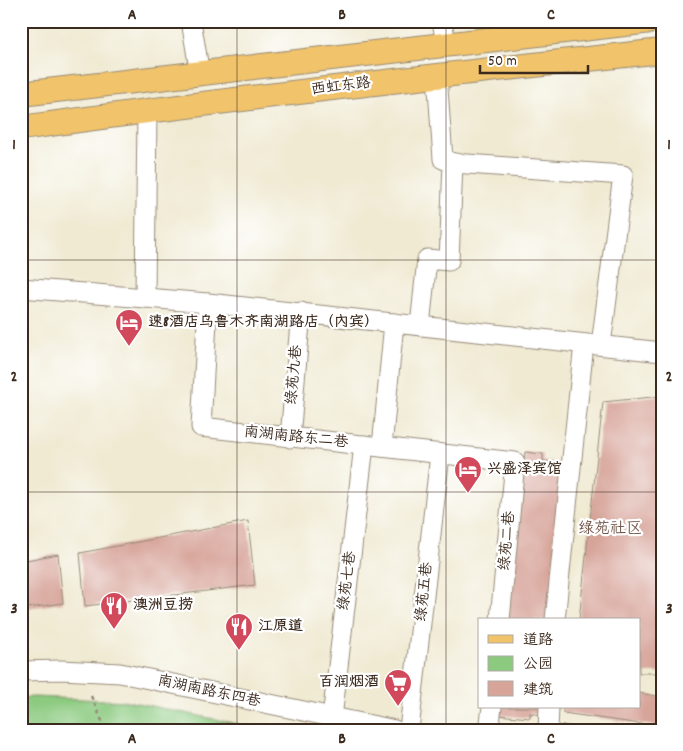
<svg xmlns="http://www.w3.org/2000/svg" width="683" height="751" font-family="Dekko,'LXGW WenKai TC',sans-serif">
<rect width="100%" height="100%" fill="#fff"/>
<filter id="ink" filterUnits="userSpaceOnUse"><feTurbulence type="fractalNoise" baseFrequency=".02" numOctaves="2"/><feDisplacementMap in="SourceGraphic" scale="10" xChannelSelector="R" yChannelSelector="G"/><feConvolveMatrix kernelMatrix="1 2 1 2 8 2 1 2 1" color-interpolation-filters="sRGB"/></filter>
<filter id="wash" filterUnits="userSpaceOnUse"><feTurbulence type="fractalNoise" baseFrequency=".0096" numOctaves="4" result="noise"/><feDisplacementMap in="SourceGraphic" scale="20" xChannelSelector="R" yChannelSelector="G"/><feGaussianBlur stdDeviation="1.12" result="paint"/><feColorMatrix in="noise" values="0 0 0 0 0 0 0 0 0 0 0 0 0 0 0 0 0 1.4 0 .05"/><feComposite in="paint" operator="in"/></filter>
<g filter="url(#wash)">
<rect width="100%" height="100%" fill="#f0ead3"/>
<path fill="#8cca80" stroke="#647a4f" d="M34,697l93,4 140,29h-246v-32z"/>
<g id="blocks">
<g fill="#d7a49a">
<path d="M662,396v277h-23v-53h-60l24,-218z"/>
<path d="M525,452l18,2v7l24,2 -17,157h-43z"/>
<path d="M248,521l7,64 -170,21 -5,-53z"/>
<path d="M58,554l5,49 -42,6v-48z"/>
<path d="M639,693l23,4v30l-99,-14v-6h76z"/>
<path d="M498,707h43l-1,8 -10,-2v5l-33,-3z"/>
<path d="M561,725l28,4v1h-29z"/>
</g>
</g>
</g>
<g filter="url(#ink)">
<use href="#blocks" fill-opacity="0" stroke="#968a78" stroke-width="1"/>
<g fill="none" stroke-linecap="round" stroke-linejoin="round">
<defs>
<g id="minor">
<path d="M191,21l9,53"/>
<path d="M442,21l4,23"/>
<path d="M453,163l170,12 -22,170"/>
<path d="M21,288l187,15 454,49"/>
<path d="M145,298l2,-188"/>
<path d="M208,303l-7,124 314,35 -15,158"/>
<path d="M420,326l7,-67 22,2 4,-98 -10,-4 -6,-84"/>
<path d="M290,438l11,-126"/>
<path d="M382,447l12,-124"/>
<path d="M555,620l29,-276"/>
<path d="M21,671l40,-1 59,3 275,57"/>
<path d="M332,718l32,-273"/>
<path d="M409,730l31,-276"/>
<path d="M489,730l3,-23"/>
<path d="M548,730l1,-23"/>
</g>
<g id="major">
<path d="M21,94l630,-73"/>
<path d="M21,128c213,-30 427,-54 641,-77"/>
</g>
</defs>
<use href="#minor" stroke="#968a78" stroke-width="21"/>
<use href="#major" stroke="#968a78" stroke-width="26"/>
<path stroke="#968a78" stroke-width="2.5" stroke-dasharray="4 4" stroke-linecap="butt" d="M91,696l15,34"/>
<use href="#minor" stroke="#fff" stroke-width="19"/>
<use href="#major" stroke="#f1c36a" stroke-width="24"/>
</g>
</g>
<path fill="none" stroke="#3b2a1e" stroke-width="1" stroke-opacity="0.55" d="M237,21v709M446,21v709M21,260h641M21,492h641"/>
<defs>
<symbol id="hotel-pin" viewBox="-11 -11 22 30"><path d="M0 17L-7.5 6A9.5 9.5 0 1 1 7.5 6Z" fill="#d1495b" stroke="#fff"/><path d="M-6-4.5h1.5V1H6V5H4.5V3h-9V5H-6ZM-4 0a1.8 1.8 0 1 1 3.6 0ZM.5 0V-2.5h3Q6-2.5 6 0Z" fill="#fff"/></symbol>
<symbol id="restaurant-pin" viewBox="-11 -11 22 30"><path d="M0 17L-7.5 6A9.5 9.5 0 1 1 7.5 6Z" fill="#d1495b" stroke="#fff"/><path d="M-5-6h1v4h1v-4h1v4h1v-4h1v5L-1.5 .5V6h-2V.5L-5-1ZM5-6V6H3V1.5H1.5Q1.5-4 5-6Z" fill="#fff"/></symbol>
<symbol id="supermarket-pin" viewBox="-11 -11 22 30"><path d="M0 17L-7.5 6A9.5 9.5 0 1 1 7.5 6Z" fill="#d1495b" stroke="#fff"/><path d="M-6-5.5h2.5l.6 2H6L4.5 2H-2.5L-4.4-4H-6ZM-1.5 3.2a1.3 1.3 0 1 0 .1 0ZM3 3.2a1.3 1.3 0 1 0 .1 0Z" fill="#fff"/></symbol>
</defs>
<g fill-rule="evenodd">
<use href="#hotel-pin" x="113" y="307" width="32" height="43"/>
<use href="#hotel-pin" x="452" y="454" width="32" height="43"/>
<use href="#restaurant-pin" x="98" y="590" width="32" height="43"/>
<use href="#restaurant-pin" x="223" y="611" width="32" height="43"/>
<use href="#supermarket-pin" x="382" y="667" width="32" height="43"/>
</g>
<g text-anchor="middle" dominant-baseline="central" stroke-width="4.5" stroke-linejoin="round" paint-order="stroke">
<g font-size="15" fill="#3b2a1e" stroke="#fff">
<text transform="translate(341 87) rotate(-7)">西虹东路</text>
<text transform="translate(295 375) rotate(-85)">绿苑九巷</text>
<text transform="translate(296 438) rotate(6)">南湖南路东二巷</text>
<text transform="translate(508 541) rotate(-85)">绿苑二巷</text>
<text transform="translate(348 581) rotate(-83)">绿苑七巷</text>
<text transform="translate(425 592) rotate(-84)">绿苑五巷</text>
<text transform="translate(209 692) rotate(12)">南湖南路东四巷</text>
</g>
<g font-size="15" font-weight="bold" fill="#3b2a1e" stroke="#fff" text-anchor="start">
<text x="148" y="323">速8酒店乌鲁木齐南湖路店（内宾）</text>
<text x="487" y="470">兴盛泽宾馆</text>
<text x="133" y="606">澳洲豆捞</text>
<text x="258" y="627">江原道</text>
<text x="379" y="683" text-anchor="end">百润烟酒</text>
</g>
<g font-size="16" fill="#725549" stroke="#fff">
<text x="610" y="529">绿苑社区</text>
</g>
</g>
<rect width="683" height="751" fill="none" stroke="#fff" stroke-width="55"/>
<rect x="478" y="618" width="162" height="90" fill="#ffffff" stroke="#b1aaa5"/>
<rect x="488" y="635" width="25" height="8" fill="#f1c36a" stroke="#b1aaa5"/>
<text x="523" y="644" font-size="15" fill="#3b2a1e">道路</text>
<rect x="488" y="656" width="25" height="15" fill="#8cca80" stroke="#b1aaa5"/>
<text x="523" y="668" font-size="15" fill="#3b2a1e">公园</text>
<rect x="488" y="681" width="25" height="15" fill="#d7a49a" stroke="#b1aaa5"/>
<text x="523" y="694" font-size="15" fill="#3b2a1e">建筑</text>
<path d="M480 65v8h108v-8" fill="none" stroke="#3b2a1e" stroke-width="2.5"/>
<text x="488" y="65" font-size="15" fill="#3b2a1e" stroke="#ffffff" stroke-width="4" paint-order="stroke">50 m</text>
<rect x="28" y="28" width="628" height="696" fill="none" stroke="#3b2a1e" stroke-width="2"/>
<g font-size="16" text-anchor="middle" font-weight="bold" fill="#3b2a1e">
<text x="132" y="19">A</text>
<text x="342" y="19">B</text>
<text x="551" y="19">C</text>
<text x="14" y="149">1</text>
<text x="669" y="149">1</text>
<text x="14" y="381">2</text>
<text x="669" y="381">2</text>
<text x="14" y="613">3</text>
<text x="669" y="613">3</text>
<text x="132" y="743">A</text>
<text x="342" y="743">B</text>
<text x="551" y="743">C</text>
</g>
</svg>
